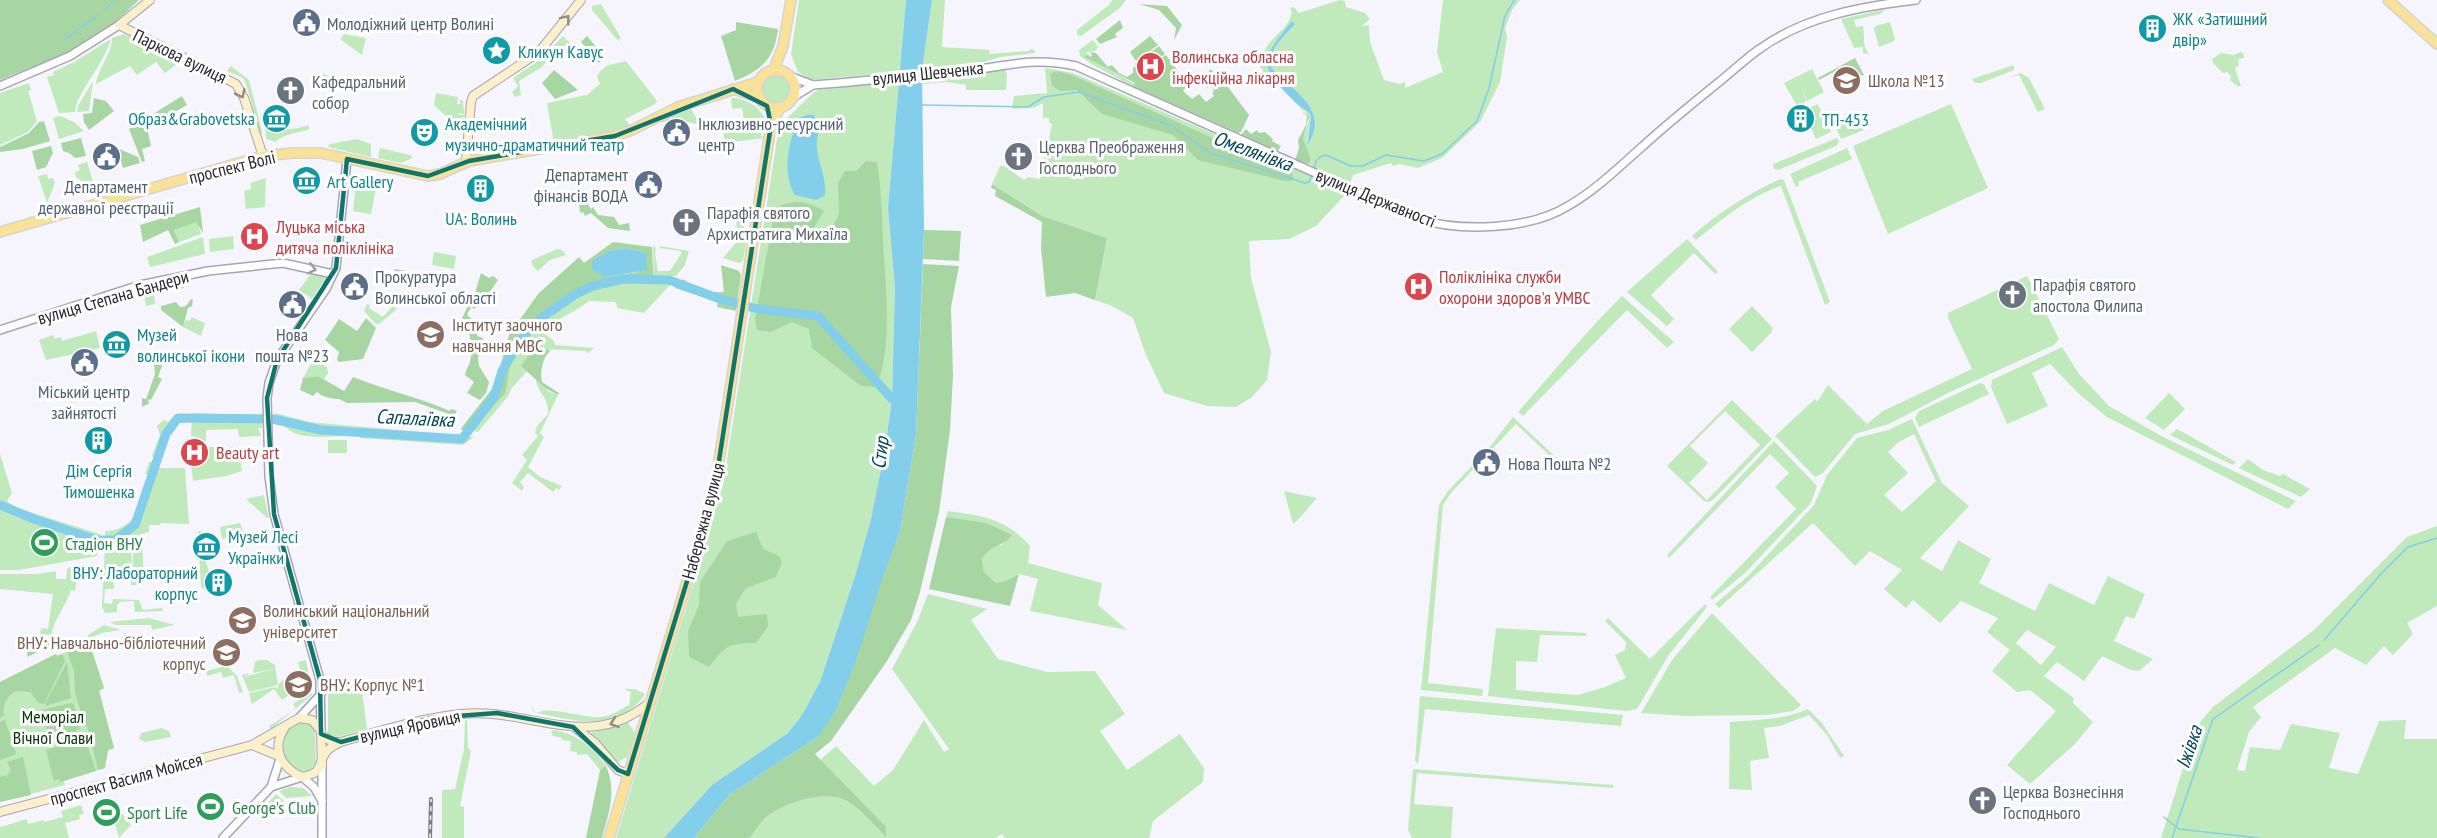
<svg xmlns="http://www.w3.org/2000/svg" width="2437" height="838" font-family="'PT Sans Narrow',sans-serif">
<rect width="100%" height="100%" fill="#f6f5fd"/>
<g fill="#c0eabc" fill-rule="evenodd">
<path d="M799,0h107l-6,72 -89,8 -13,-8 -7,-18z"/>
<path d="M932,0h13l-3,47 48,3 -1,4 40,-3 1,-2 5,1v3l-34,4 -27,8 -52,5z"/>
<path d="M1112,0h14l-6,8 -39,28 -4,-1v-5l32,-25z"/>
<path d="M1340,0l5,1 1,6 19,6 5,6 -8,7 7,-1 1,17 14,38 16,4 5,-2v6l38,-16 -6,-20 6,-52h77l-8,10 -7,18 2,9 -7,45 -20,40 -38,36 -24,10 -19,-4 -6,2 -2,-3 -38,12 -3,9 23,10h-2l-62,-30 2,-5 -8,-20 6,-19 -3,-8 -4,-2 -26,-28 -3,2 -2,-2 -11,-15c3,-31 25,-30 32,-54l-2,-5 4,-1 5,6zM1292,22l3,2c-9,12 -29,28 -24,43l41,43 -1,29 -3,6 -1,-6 4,-23c-11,-17 -55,-41 -42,-63 7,-11 16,-21 23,-31z"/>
<path d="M601,4l20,34 -3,2 14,17 -40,-47v-4z"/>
<path d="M1886,9l-6,5 -26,6 2,7 7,-1c2,9 -1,21 6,28l-6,-1v-6l-9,1 -13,-29z"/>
<path d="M1890,22l5,17 -1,2 -15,6 -5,-18 1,-3z"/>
<path d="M124,34l57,27 -16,12 -9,-11 -19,13 -7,-9 -34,18c2,-16 16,-30 16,-46z"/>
<path d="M344,34l22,4 -4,17 -22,-16z"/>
<path d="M563,36l10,10 -8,9 -8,-7 -15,19 -23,14 2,14 -6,2 -3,-5 6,-6 -5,-8 28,-19z"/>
<path d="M111,39c-6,24 -35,54 -36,73l-16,1 -12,-36 7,-2 -1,-3 21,-10z"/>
<path d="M1093,40l5,7 -3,4 -8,1 -1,5 49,27 -1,3 -41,-22 -13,-9 -1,-6z"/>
<path d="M2221,53l12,2 8,-3 3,2v4l-6,1 1,6 -4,3 6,18h-4l-7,-6 1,-4 -4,-4 -4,1 -10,-10 -1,-4z"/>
<path d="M626,61l31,40 -2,3 -30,15 4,5 -6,5 -69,14 -7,-40 40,-8 13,-11 -3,-7c5,-13 18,-13 29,-16z"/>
<path d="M2014,65v5l-33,13h-6l-3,-4z"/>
<path d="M231,66l18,14 13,51 -1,6 -15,-53 -3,-6 -16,-7z"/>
<path d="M1045,68l28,5 275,119 -32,34 -27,13 -40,2 2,37 20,74 -4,28 -15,17 -16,10 -29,-1 -43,-13 -18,-38 -13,-37 -21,-12 -17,-6 12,-62 -65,-22 -50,-32 8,-18h4l20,14 4,-3 12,2 12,-55 -3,-2v-4h-6v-15l-10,5 -21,1 2,-13 33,-3z"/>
<path d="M1812,69l12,23 -17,9 -6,-13 5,13 -9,5 -13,-23z"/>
<path d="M1005,70l2,4 -1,16h-40v-5l-19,-3 -25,2v-5z"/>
<path d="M321,73l21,8 -8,12 -20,-7z"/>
<path d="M2021,73l8,5 16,31 -7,3 -19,-37 -13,3z"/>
<circle cx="776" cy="89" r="15"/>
<path d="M93,81l-4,30 -12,1 1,-6z"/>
<path d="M899,81l-11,127 7,81 -3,110 -7,50 -14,70 -15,54 -36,109 -18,33 -14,18 -76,52 -48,53h-48l107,-353 56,-359 34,-33 6,-3z"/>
<path d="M29,83l2,7 -3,1 9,30 -9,11 -28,13v-52z"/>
<path d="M436,93l22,4 -1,7h4l-2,-5 4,2 1,13 -6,-1 -1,1 7,1 -1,4 -15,-1 -14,-13z"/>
<path d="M731,98c14,-1 40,13 33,31 -1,2 -3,4 -3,7l3,2 -40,5 -1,-18 21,-3 -2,-14 -10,1z"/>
<path d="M1818,104l13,28 -15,7 -13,-28z"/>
<path d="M1951,104l37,84 -100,46 -35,-88z"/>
<path d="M685,109h6l7,12v3l-24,-4 -21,4z"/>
<path d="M1854,111l10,19 -23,9 -7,-16z"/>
<path d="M60,116l14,6 10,9 -25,8 -6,-21z"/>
<path d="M268,123c14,7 24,8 40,2l2,4c-11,4 -28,5 -34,13l-10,-3 -1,-14z"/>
<path d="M1837,138l2,4 -3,4 -58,24 -4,-1 -1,-5z"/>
<path d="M357,139l14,5v13l-43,-10 2,-3z"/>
<path d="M380,148l30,7 3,3 -12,5 -23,-5z"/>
<path d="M1847,148l5,11 -54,23 1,4 -3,1 -6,-13z"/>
<path d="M87,162l8,26 -1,1 -18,-12 -1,-5 5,-2 -2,-5z"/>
<path d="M47,174l1,5 5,-1 2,5 -8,20 -9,-27z"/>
<path d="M266,178l-1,29 -19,2 -2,-18 7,-2 -1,-6z"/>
<path d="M1780,179l4,1 46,122 -5,3 -44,-119c-33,11 -58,33 -85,54l-4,-4c27,-24 56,-42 88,-57z"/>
<path d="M358,180l19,3 -6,31 -18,-3 3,-30z"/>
<path d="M197,221l4,13 -22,8 -5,-12z"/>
<path d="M736,221h4l8,12 -5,28 -4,2 -16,-5 15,-18z"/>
<path d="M233,236l1,13 -24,3 -1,-13z"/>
<path d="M203,237l2,17 -55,13 -3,-10z"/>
<path d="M1687,239l31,33 -3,2 -21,-21 -43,42 23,24 -7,7 -40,-34z"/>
<path d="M653,245l3,3 -1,6 3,17h12l11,-17v-3l-21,-3v-2l29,5 -4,14 -9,11h-22z"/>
<path d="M557,249l5,1 4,5 -16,5 -12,11 -6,-6v-5z"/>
<path d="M434,252l22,4 -2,13 -22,-4z"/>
<path d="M312,272l13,3 -1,6 -12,18 -13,-9z"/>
<path d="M2027,276l32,63 -5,6 -106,48 -59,31 -34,10 -32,39 -8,4 -40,-41 40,-37 2,3 11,-17 39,39 16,-13 89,-42 -24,-51v-5z"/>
<path d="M181,280l3,8 -4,1 -4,-4 -5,6 -17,4 1,9 -9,2 -3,-18z"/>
<path d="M623,282l48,2 -27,29 -27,-5v-3l-2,-3 -26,-1c-15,12 -32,17 -47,31l11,8 2,5 39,3 -6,5 -2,-2 -40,-2 -12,3 -13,14 6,5 -16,18 -2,6 -31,37 -6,-1 34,-39 5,-34 32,-39 34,-22 18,-9z"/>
<path d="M1622,296l52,46 -7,6 -40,-38 -104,106 -5,-4c35,-39 67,-80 104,-116z"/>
<path d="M367,304l3,1 -1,3 14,9 10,-12 4,4 -18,15h-3l-12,-13z"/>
<path d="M1752,306l21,22 -2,5 -19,19 -23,-23z"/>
<path d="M191,317l14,6 -4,13 -18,-9 3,-7 4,1z"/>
<path d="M96,331l4,17 -54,12 -7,-20 14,-5 2,4 6,-2 1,4z"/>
<path d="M2062,347l17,27 30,32 54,31 133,64 -8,8 -181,-92 -28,-23 -29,-30 -18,9 16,33 -41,18 -16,-37 1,-7z"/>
<path d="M313,360l14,7 1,6 -4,6 -7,-3 -14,2z"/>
<path d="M536,379l12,12 10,4 -18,38 4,4 -16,30 12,10 22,9 -3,4 -3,-2 -3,4 -25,-19 -8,9 4,5 -2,4 -10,-8 15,-23 -5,-5 16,-19 -3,-3 2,-7 11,-12c2,-16 -12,-22 -12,-35z"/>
<path d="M1980,383l4,1 5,10 -70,33 -4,-9 4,-7z"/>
<path d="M2169,393l16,16 -21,21 -19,-12z"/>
<path d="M1732,400l40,39 -58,60 -5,3 -5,-1 -37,-35zM1725,411l35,34 -53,55 -18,-17 19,-20 -18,-17z"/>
<path d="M192,413l69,2 1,13h-4l3,8 -22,1 -1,-8 -32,1v11c-6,0 -9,-5 -15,-5z"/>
<path d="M275,413l35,9 164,15 -11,8 -103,-7v-3c-20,0 -44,5 -63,-1 -10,-3 -9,-9 -21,-9z"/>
<path d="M175,414h9l-1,9h-6l-7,8 -12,37h27l4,56 -28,-1 -1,2h-11v7l-44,11v-12c31,0 38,-31 46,-55l-6,-2 4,-12h3l2,-4 -2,-2 8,-21 -3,-9 7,-6 4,2z"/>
<path d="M1513,417l46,43 -3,2 -40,-38 -65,69 -8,12 -15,178 55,6 -1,7 -61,-6 18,-185 9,-14 40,-42z"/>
<path d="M1912,419l30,64 27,23 -49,52 22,13 16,-31 33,19 -12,24 56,28 14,-28 45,22 14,-29 37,18 -11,25 -8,-3 -12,25 39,18 -14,12 -8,-1 -29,-14 -18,25 -27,-19 -13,14 30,22 -1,5 20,19 -18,22 -45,40 -23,-19 49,-54 -26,-21 -13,2 -25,-21 18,-21 -23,-18 11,-14 -37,-17 -21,22 -27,-23 -7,8 -22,-19 18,-19 -32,-19 -15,15 -42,-43 -94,85 -4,-4 33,-28 66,-71 13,-30 30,-37 31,-8zM1914,434l22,47 -34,31 -18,-17 24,-22 -20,-21 11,-10zM2027,630l29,17 -15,18 -25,-22z"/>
<path d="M2177,429l59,33 -3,3 -63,-30z"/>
<rect x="328" y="440" width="19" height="13"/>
<path d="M1774,441l43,45 -6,17 -66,70 -33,27 -2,-3 86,-88 -21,-22 14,-14 -19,-19 -101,104 -2,-3z"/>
<path d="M207,447h32l3,24 -16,5 -33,5 -2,-18 15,-3z"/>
<path d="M0,454l12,39 -5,8 7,6 86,27 -3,22 -78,14h-19z"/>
<path d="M2248,459l15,11 17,6 3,-2 27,15 -9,8 -62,-29z"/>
<path d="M1284,491l33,7c-9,9 -14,18 -24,26z"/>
<path d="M264,495l5,23h-2l-21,-19z"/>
<path d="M948,511c35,5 57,7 82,35l-2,17 74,20 -4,22 29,25 -97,-19 8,-32 -19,-5 -14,7 -9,2 -12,-11 -2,-13 7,-11 15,-4 -58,-27z"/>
<path d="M240,523l4,11 -22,5 -2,-12z"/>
<path d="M2437,526v80l-30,17 6,11 -20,21 -9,-9 -18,19 -31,-17 -82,59 8,10 -12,15 -12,38 8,1 5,-24 30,3 11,-26 49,9 -11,35 29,6 21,-53 27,-1 -2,19h33v99h-276l35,-111 17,-20 101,-77 93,-93z"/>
<path d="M198,531l13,2 2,6 -12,4 14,51 -3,1 -11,-8z"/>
<path d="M140,534l-9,14 1,17 -19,2 1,22h-9l-1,14 8,1 1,-5 26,1 4,10 19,-2 1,3 -28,1 -1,-11 -14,1 -3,3v7l-12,1 -3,-6 3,-60z"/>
<path d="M142,534l2,51h-13l-1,-14 3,-3v-20z"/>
<path d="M76,563l-3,14 4,1 -2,13 -4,-1c-5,16 -17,29 -20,45l-11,-1 1,-6 7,1 5,-35 -53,-5v-15h37l19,-3v8h10l1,-10z"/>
<path d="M928,594l59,15 -16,11 27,39 49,13 48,-1 30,43 -25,17 27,39 53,-36 24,34 -1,14 -50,39 -4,17h-144l-3,-4 -7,4h-245c4,-6 8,-14 14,-19 16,-15 52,-27 74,-21 18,4 34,26 47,38l-65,-76 16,-14 38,40 19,-16 31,-50 20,32 5,-3 -57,-80 25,-47z"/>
<path d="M1705,604l2,3 -39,49 -31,53 -11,2 -138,-15 8,-68 90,5v3l-46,-1 -3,27 -21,-1v29l62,5 27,-8 21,-9 -11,-23 10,-5 1,-8 -21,-21 3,-3 42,41z"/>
<path d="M1712,613l89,92 -8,6 -26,4 -82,1 -44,-3 31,-53z"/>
<path d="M148,618l27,7 -23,5 -1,-5h-35l-6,-3z"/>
<path d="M104,625l17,5 -19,3 -14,6 16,49 -5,3 15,57 -6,2 -3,18 -41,13 1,4 -65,17v-120l56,-28 1,2 15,-7v-2l15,-8 1,-4z"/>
<path d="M259,660h8l8,5 3,20 -29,7 -7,-17 9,-2 -7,4 30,-8 -21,4 2,-11z"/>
<path d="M306,660l6,35 -41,34 -2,-3 27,-17 -3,-5 14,-9 -9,-33z"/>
<path d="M227,666l10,10 6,16 -4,1 -5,-18 -11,3 -2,-6 -14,4 -1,-4 -10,1z"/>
<path d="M292,677l3,14 -13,9 -8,-11 -22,15 -3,-11 26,-6 2,2 3,-7z"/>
<path d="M361,684l6,45 -33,9 -6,-4v-49z"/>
<path d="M624,689h11l10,5c-25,39 -71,27 -108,19 -4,-1 -5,-3 -5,-7l2,5 4,2c9,-8 47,6 64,4 10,-1 18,-8 27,-12l2,-13z"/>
<path d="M1420,696l203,19 -2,11 -196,-17 -7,55 -3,-3z"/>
<path d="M1808,709l14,14 22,33 -4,2 -13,-23 -18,-20 -29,11 -16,2 5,30 -19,3 2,29 -23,-1 1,-67c26,-2 53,-2 78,-13z"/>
<path d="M465,720h2l1,28 3,3 -11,55 4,1v31h-22v-48l13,-1 9,-40z"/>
<path d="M301,721l9,1 5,5 1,37 -6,6 -8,2c-19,-7 -23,-25 -14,-42z"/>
<path d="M628,722l7,11 -8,24 -9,5 -28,-29z"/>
<path d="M162,728l7,3 2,6 -26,5 -6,-3 2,-6z"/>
<path d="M554,730c24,5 38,15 52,36l-6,4 -13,-16 -10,1v-3l-7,-1 1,-10 -9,-1v-2l-9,-2 -2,-4z"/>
<path d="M1413,769l200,16v3l-196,-15 -3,31 39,3 -2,31h-39l-4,-8z"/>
<path d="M290,787l13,1 9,8 -26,2 -7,-7z"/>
<path d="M276,794l8,7 -16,15 -13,1z"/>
<path d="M81,805l3,9 -5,1 1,4 -15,4 4,15h-69v-11l27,-8 1,5 15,-4 1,2 19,-5 -2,-6z"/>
<path d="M120,811l11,14 -12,13 -7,-25z"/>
</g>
<g fill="#a8d6a3" fill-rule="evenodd">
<path d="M0,0h139c-9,8 -18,18 -28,26 -32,25 -73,38 -111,54z"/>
<path d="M1139,4l28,2 15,19 -8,15 2,-12 -17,-18z"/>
<path d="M1120,20l3,8 -8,6 2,3 -17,7 -4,-5z"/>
<path d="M736,22l42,7c-3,29 -17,42 -43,52l-14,-45 15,-6z"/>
<path d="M587,36l17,20 -5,7 -18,-21z"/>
<path d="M1150,36l8,9 -22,16 -6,-9z"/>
<path d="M1159,46l6,8 -9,7 5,5 3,-2 -4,-5 6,-4 22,30 -5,6 9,8 7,-5 7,8 8,-6 -2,-3 2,-2 -4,-5 -3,2 -3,-4 6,-15 12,10 27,36 -8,17 -3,1 -104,-46 1,-4 -50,-26 3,-3 2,3 2,-2 -2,-3 6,1 12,14 4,-2 7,8 8,4 6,-4v-5l3,-2 -1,-2z"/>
<path d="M1855,58l9,17 -12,3 -7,-12 -26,14 -1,-2z"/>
<path d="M554,70l24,20 -23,9 -13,-16z"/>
<path d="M1056,71l16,4 219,98 3,5 -3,3h-6l-87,-21 -25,-25 -71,-21 -25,-24 -17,1 -8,-5 -2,-12z"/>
<path d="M182,96l5,9 -40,23 4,18 -9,3 3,12 -3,1 -13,-33z"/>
<path d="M94,98l12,3 8,10 -25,19 -5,-8 -1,-8 9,-1z"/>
<path d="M1302,111l7,5 -6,23 8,20 -2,5 -14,-4 4,-12 -1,-8 8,-15 1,-9z"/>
<path d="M44,121l6,20 -27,8 -23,3v-5l29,-14 10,-11z"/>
<path d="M1246,129l5,5 6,-4 2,3 6,-1 8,7 -1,2 9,5 -3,5 -37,-16z"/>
<path d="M81,138l5,18 -11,2 -6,-5 -6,-2 -2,-8z"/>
<path d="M51,146l2,7 -7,14 -9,3 -5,-19z"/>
<path d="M117,148l21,9 2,6 -17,5z"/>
<path d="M866,161l11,1c4,26 5,51 6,78 2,39 11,114 -8,147l-14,-1 -49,-38 -3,-19 -17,-7 -21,10 -14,-2 -2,-11 20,-110c17,-11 33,-8 49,2l-12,20 5,5 14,-4 8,-19 -1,-30 7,-12h11z"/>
<path d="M992,184l50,32 65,22 -12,62 -20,-7 -29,4 -5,-49 1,-26 -47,-26 1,-6 -5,-2z"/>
<path d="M586,202l5,7 2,-2 5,8 16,2 5,8 10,-2 1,8 -22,-3 -17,-15 -6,3 -2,-4 -3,1 -1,-9z"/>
<path d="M200,207l3,26 -7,-11 -22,8 5,12 -4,2 -7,-14 -25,12 -3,-17z"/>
<path d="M924,230l37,1 -2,30 -36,-2z"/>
<path d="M613,242l39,5 2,36 -31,-1 -28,6 -19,9 -33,22 -32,39 -5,34 -34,39 -11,-1 1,-3 33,-42 14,-50 29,-41 41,-37 5,6zM626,248l20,5 -8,19 -32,5 -3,-22 7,-4z"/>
<path d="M923,264l36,2 -8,41 2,69 -3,54 -11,82 -19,80 -9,28 -24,41 -56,80 -16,13 71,73v10c-13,-12 -29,-34 -47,-39 -22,-6 -59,6 -75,21 -5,5 -10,13 -14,19h-56l35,-43 90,-59 81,-205 16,-96z"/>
<path d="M721,265l18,6 2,4 -5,36 -19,-4 1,-5 -43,-14 8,-9c14,9 24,14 41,13z"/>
<path d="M395,269l27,5 -3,15 -27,-8z"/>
<path d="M481,273l8,5 4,-2 5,4 -15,22 -5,-2 -3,9 -4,-2 -4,8 13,11 -3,10 6,2 -5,20 1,8 10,16 -3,11 -6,7 -13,-7 7,-11 -9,-7c1,-5 3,-8 5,-13 4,-14 -1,-36 -8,-44l8,-16 2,1z"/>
<path d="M191,299l2,1 -1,6 -4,2 -5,19 -22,-17v-4l15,-4 4,5 6,-1z"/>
<path d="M366,318l10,10 -13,31 -24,3 -2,-2 2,-8 -14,-12 14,-21 18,12z"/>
<path d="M546,349l5,1c-9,8 -11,21 -9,32l17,11 -1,2 -13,-7 -24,-22 7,-10z"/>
<path d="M156,357l7,6 -5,14 4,2 -11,21 -2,-1 -1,3 2,1 -8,4v-9l4,1 9,-25 -1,-10 -5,-2z"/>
<path d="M318,376l26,15 9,-14c32,13 65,20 97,34l1,-2 6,2 -3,5 -39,-14 -68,1 -8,-4c-7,0 -15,-1 -22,-7l-4,4 -13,-6 3,-12z"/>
<path d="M946,517l40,6 26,12c-12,14 -20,8 -30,24l2,13 12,11 9,-2 14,-7 -9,32 -81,-17z"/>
<path d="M756,532l7,17 16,7 3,6 -6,15 -30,11 -10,16 2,13 29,-3 1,12 -12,17c-27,0 -30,2 -47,24l-20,-10 -1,-26 11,-26 1,-23 27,-41z"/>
<path d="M28,638l31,4 -32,15z"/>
<path d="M88,639l16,49 -5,3 15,57 -6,2 -3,18 -7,2 -11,-44h-2l-10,-33 -1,-22 -7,-20z"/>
<path d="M56,654l1,2 5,-2 3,7 -21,43 -5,-1 -9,-11 -14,-1c-11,6 -13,14 -12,25l-4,2v-36z"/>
<path d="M67,662l4,36 -25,8 -1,-2z"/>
<path d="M71,703l3,1 6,25 -4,1 1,4 -27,9 -8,-33z"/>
<path d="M5,720l11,33 -1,2 -15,5v-38z"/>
<path d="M85,738l11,33 -36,11 -1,-3 -5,2 -8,-31z"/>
<path d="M23,757l8,38 -31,7v-25l8,-2 3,-5 -4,-8z"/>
<path d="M606,766c11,26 3,46 -4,72h-16l14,-68z"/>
</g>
<g fill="#82ceeb">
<path d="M906,0h26l-10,70 2,160 -8,205 -16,96 -19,51 -24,76 -22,54 -16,24 -90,59 -35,43h-30l48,-53 76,-52 14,-18 18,-33 36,-109 15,-54 14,-70 7,-50 3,-110 -7,-81z"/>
<path d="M1292,21l3,3c-9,11 -29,28 -24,43 23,26 60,42 36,79l4,-30c-4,-7 -11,-9 -17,-15 -38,-37 -33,-41 -2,-80z"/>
<path d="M807,115h6l7,9c-1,8 -4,16 -3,24 1,16 10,30 8,47l-8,5 -22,-5c-14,-23 -6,-55 4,-77z"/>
<path d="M626,248l20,5 1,17 -41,7 -14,-7 1,-10 17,-9z"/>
</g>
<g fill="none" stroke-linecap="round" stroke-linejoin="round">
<g stroke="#82ceeb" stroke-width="1.5">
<path d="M105,9l10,-9"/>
<path d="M63,41l35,-26"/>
<path d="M922,105l106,2 16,-10 35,-5 93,34 38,27 95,30 4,-1 3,-8"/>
<path d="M1314,170l2,-9 4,-4 6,-2 25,11h12l23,-11 38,6 18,-7 35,-33 12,-33 16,-72 9,-16"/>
<path d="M2324,640l56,-65 28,-28 29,-9"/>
<path d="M2164,817l15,12 80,9"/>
<path d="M2172,838l41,-119 106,-74"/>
</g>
<path stroke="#82ceeb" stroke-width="9" d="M0,505l34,14 62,21h19l20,-15 31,-91 12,-16 95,1 48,11 141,9 32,-42 8,-26 20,-33 19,-20 35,-24 17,-8 30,-7 46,1 51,19 38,10 60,7 74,83 11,1"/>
<defs>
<g id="tertiary">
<path d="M792,77l21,8c53,-4 106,-10 159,-15 41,-5 62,-13 104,-4l342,153c43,13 111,11 150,-13 28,-16 51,-39 75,-60 24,-22 50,-43 76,-64 14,-11 27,-24 42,-34 45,-32 102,-42 155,-48"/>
<path d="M0,86l70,-30 49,-31"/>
<path d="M795,96l18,-11"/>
<path d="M0,330l140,-45 68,-14 75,-8 50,11"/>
<path d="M299,718l22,-24"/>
<path d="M321,731l-1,-51 -46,-166 -5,-38 -2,-78 2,-15 8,-23 49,-71 10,-21 11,-109"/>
<path d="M322,765v73"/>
<path d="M271,787l9,-28"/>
<path d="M223,838l48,-51 31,-10 12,10 8,14"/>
</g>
<g id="secondary">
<path d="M150,0l-31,25 117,59 8,14 19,58"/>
<path d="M466,162l5,-60 2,-6 66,-44 42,-52"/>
<path d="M575,728l20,15 23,27 10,4"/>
<path d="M284,729c-13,21 -2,39 18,48 23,-5 14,-11 24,-25 3,-4 9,-7 13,-9"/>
<path d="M321,734l11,8h9c39,-11 79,-24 120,-28 69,-7 129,40 189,-12"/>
<path d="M252,745l27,11"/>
<path d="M0,812l252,-67 47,-27 13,2 9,11 1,34"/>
</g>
<g id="primary">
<path d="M2388,0l49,44"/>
<path d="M774,69l9,-23 8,-46"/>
<circle cx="776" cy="89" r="19"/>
<path d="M733,89l27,9"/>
<path d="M0,232l263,-76 30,-3h28l107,23 12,-2 29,-13 146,-25 17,-6 46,-23 80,-25"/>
<path d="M609,838l105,-345 55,-355 2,-13 9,-17"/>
</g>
</defs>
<use href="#tertiary" stroke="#a7a5b7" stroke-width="10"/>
<use href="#secondary" stroke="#a7a5b7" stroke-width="10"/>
<use href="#primary" stroke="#d4d4d5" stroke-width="12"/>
<use href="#tertiary" stroke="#fff" stroke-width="7"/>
<use href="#secondary" stroke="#fcf0cb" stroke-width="8"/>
<use href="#primary" stroke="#f9e298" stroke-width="9"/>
<defs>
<path id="rail" d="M430,838l1,-39"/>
</defs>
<use href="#rail" stroke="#7e7d84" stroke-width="4"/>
<use href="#rail" stroke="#fff" stroke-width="1.5" stroke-dasharray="4.5" stroke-linecap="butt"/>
</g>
<defs><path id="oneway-chevron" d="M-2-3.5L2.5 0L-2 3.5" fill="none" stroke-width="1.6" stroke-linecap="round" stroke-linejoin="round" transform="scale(1.5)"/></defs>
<g stroke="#928c7c">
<use href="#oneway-chevron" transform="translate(566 19) rotate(-52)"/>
<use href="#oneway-chevron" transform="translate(241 94) rotate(64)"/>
<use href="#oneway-chevron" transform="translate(614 723) rotate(161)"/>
</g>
<use stroke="#9e9ea1" href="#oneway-chevron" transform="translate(312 269) rotate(14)"/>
<path fill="none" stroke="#0f766e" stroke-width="4.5" stroke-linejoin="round" d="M733,89l34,17 4,19 -57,368 -86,281 -10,-4 -45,-43 -76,-14 -66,5 -90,24 -20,-8 -1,-54 -46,-166 -7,-116 10,-38 59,-92 11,-109 81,17 41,-15 146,-25z"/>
<defs>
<symbol id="civic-disc" viewBox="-11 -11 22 22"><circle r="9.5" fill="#5c6f8a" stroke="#fff"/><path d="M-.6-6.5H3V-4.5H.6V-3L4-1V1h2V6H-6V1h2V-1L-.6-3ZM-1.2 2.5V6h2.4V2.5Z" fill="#fff"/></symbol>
<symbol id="building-disc" viewBox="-11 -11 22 22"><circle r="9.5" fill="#0f9aa8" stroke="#fff"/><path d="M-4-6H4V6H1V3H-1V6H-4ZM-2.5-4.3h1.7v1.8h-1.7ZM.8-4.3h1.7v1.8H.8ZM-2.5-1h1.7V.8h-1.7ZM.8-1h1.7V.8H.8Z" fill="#fff"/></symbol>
<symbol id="sight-disc" viewBox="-11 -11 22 22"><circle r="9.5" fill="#0f9aa8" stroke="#fff"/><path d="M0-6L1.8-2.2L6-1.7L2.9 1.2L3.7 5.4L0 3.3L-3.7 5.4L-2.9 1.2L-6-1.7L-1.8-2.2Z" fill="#fff"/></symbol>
<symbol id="hospital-disc" viewBox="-11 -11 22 22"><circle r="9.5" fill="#e0444e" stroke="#fff"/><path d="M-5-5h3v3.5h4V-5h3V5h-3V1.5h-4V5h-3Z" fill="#fff"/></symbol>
<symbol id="school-disc" viewBox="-11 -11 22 22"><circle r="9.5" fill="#8d6e63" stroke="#fff"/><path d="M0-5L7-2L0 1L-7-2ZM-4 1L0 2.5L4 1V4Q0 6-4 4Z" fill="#fff"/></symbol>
<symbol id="church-disc" viewBox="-11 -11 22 22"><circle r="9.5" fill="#6b7280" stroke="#fff"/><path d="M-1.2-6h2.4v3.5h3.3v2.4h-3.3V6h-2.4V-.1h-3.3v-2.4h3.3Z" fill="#fff"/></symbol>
<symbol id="museum-disc" viewBox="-11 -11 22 22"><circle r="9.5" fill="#0f9aa8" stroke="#fff"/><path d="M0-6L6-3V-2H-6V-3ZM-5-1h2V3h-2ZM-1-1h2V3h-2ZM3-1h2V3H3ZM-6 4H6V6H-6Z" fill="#fff"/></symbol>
<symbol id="theatre-disc" viewBox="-11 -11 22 22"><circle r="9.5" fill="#0f9aa8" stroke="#fff"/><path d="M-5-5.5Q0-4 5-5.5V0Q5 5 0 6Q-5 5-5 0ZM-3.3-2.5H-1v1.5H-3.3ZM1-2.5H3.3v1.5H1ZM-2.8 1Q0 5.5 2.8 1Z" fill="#fff"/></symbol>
<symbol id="university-disc" viewBox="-11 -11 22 22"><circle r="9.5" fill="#8d6e63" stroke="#fff"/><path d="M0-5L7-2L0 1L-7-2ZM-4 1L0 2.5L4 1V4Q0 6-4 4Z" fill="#fff"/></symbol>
<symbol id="stadium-disc" viewBox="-11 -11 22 22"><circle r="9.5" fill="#2e9e5b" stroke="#fff"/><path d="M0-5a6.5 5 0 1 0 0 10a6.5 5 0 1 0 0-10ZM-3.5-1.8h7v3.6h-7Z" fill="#fff"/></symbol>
</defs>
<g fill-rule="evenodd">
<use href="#civic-disc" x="290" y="6" width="33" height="33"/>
<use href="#building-disc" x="2136" y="12" width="33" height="33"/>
<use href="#sight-disc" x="480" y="34" width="33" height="33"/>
<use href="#hospital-disc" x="1134" y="50" width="33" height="33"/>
<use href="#school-disc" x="1830" y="64" width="33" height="33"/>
<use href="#church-disc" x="274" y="74" width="33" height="33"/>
<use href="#museum-disc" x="260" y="102" width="33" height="33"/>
<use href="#building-disc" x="1784" y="102" width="33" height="33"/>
<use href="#theatre-disc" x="408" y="116" width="33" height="33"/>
<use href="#civic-disc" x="660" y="116" width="33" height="33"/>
<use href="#church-disc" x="1002" y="140" width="33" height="33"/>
<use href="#civic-disc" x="90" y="140" width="33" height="33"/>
<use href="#museum-disc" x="290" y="164" width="33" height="33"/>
<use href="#civic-disc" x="632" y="168" width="33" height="33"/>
<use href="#building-disc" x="464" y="172" width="33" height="33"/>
<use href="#church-disc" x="670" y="206" width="33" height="33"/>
<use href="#hospital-disc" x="238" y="220" width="33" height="33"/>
<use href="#civic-disc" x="338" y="270" width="33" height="33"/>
<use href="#hospital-disc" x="1402" y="270" width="33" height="33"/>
<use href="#church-disc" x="1996" y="278" width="33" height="33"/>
<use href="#civic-disc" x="276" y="288" width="33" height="33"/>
<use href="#university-disc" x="414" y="318" width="33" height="33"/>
<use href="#museum-disc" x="100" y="328" width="33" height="33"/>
<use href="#civic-disc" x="68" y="346" width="33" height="33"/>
<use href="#building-disc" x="82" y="424" width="33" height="33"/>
<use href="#hospital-disc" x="178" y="436" width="33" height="33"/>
<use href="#civic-disc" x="1470" y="446" width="33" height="33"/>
<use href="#stadium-disc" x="28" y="526" width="33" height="33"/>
<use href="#museum-disc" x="190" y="530" width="33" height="33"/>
<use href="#building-disc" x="202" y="566" width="33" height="33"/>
<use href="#university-disc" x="226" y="604" width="33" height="33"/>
<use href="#university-disc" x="210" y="636" width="33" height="33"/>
<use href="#university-disc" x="282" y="668" width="33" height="33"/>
<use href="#church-disc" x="1966" y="784" width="33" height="33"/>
<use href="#stadium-disc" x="194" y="790" width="33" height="33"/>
<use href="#stadium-disc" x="90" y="796" width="33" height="33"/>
</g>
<g text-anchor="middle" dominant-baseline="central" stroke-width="6" stroke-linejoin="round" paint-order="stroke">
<g font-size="18" fill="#0d838f" stroke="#fff" text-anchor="start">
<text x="2173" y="18">ЖК «Затишний<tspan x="2173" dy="21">двір»</tspan></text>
<text x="518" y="51">Кликун Кавус</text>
<text x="255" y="118" text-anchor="end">Образ&amp;Grabovetska</text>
<text x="1822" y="119">ТП-453</text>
<text x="445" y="123">Академічний<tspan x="445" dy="21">музично-драматичний театр</tspan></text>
<text x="327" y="181">Art Gallery</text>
<text x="481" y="218" text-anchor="middle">UA: Волинь</text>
<text x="137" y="334">Музей<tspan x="137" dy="21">волинської ікони</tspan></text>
<text x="99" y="470" text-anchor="middle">Дім Сергія<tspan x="99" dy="21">Тимошенка</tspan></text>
<text x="228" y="536">Музей Лесі<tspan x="228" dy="21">Українки</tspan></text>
<text x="198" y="572" text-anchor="end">ВНУ: Лабораторний<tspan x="198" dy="21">корпус</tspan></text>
</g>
<g font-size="18" fill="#4e5e75" stroke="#fff" text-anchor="start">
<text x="327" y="23">Молодіжний центр Волині</text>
<text x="698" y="123">Інклюзивно-ресурсний<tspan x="698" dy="21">центр</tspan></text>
<text x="628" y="174" text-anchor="end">Департамент<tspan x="628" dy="21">фінансів ВОДА</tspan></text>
<text x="106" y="186" text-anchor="middle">Департамент<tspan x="106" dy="21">державної реєстрації</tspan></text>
<text x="375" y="276">Прокуратура<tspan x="375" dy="21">Волинської області</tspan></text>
<text x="292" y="334" text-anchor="middle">Нова<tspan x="292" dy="21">пошта №23</tspan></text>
<text x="84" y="391" text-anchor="middle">Міський центр<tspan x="84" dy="21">зайнятості</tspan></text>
<text x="1508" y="463">Нова Пошта №2</text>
</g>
<g font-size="18" fill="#28272e" stroke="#fff">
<text transform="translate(180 56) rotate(26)">Паркова вулиця</text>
<text transform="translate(928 73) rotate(-6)">вулиця Шевченка</text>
<text transform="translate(232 167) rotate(-14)">проспект Волі</text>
<text transform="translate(1376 198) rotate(22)">вулиця Державності</text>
<text transform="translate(113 297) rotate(-16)">вулиця Степана Бандери</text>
<text transform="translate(703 521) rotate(-75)">Набережна вулиця</text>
<text transform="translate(410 726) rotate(-12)">вулиця Яровиця</text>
<text transform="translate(126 779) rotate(-15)">проспект Василя Мойсея</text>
</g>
<g font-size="18" fill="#be3a42" stroke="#fff" text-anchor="start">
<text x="1172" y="56">Волинська обласна<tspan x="1172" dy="21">інфекційна лікарня</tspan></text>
<text x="276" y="226">Луцька міська<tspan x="276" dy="21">дитяча поліклініка</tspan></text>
<text x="1439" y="276">Поліклініка служби<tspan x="1439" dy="21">охорони здоров'я УМВС</tspan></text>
<text x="216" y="452">Beauty art</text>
</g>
<g font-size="18" fill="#785e54" stroke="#fff" text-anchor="start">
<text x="1868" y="80">Школа №13</text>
<text x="452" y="324">Інститут заочного<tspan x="452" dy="21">навчання МВС</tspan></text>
<text x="263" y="610">Волинський національний<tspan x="263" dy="21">університет</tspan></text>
<text x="206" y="642" text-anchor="end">ВНУ: Навчально-бібліотечний<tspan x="206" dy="21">корпус</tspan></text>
<text x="320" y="684">ВНУ: Корпус №1</text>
</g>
<g font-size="18" fill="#5b616d" stroke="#fff" text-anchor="start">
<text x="312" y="81">Кафедральний<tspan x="312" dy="21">собор</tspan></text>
<text x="1039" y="146">Церква Преображення<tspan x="1039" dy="21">Господнього</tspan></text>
<text x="707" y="212">Парафія святого<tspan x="707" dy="21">Архистратига Михаїла</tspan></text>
<text x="2033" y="284">Парафія святого<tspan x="2033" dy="21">апостола Филипа</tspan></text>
<text x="2003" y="791">Церква Вознесіння<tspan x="2003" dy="21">Господнього</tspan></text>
</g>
<g font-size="18" fill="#27864d" stroke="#fff" text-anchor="start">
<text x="65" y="543">Стадіон ВНУ</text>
<text x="232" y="807">George's Club</text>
<text x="127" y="812">Sport Life</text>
</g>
<g font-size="18" fill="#043503" stroke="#fff">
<text x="53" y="716">Меморіал<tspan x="53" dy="21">Вічної Слави</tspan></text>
</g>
<g font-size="20" font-style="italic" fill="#00465a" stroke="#fff">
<text transform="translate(1253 151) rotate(20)">Омелянівка</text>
<text transform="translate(415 418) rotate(3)">Сапалаївка</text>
<text transform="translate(880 453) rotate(-83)">Стир</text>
<text transform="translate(2189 747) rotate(-71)">Іжівка</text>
</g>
</g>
</svg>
